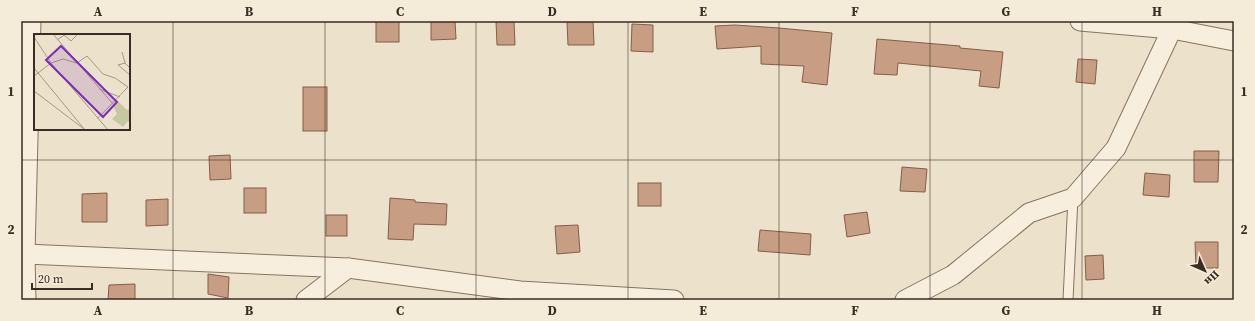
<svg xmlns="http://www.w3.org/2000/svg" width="1255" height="321" font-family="'Source Serif 4',serif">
<rect width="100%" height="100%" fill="#ece1ca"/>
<g fill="#c79d83" stroke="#845e48">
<rect x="376" y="21" width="23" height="21"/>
<path d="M431,21h24l1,18 -25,1z"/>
<path d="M496,21h18l1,24h-18z"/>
<path d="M593,21l1,24h-26l-1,-23z"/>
<path d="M632,24l21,1v27l-22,-1z"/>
<path d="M735,25l44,3 53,5 -5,52 -25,-3 2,-16 -43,-2v-18l-44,3 -2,-23z"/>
<path d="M877,39l83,7v2l43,4 -4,36 -20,-2 2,-15 -83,-8 -1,12 -23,-1z"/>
<path d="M1078,59l19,1 -2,24 -19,-2z"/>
<rect x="303" y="87" width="24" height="44"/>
<path d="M1194,151h25l-1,31h-24z"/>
<path d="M230,155l1,24 -21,1 -1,-24z"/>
<path d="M902,167l25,2 -2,23 -25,-1z"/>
<path d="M1145,173l25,2 -1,22 -26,-2z"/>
<rect x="638" y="183" width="23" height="23"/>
<rect x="244" y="188" width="22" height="25"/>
<path d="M107,193v29h-25v-28z"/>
<path d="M390,198l25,2v2l32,2 -1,21 -32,-1 -1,16 -25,-1z"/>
<path d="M168,199v26l-22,1v-26z"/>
<path d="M867,212l3,21 -23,4 -3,-22z"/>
<rect x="326" y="215" width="21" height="21"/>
<path d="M578,225l2,27 -23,2 -2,-28z"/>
<path d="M760,230l51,4 -1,21 -52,-4z"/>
<path d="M1195,242h23v26h-22z"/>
<path d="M1103,255l1,24 -18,1 -1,-24z"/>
<path d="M208,274l21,3 -1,21 -20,-4z"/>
<path d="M135,284v16h-27l1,-15z"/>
</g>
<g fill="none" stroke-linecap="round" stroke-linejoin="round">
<defs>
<path id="lane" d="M1068,300l5,-102"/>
<g id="street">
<path d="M1080,21l92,8 62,12"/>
<path d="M25,254l323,14 172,23 154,9"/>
<path d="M26,300l-1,-46 6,-233"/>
<path d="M306,300l42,-32"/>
<path d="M905,300l48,-25 76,-62 44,-15 43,-50 56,-119v-8"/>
</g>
</defs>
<use href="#lane" stroke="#877460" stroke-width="11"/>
<use href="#street" stroke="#877460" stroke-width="21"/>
<use href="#lane" stroke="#f7eedd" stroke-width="9"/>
<use href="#street" stroke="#f7eedd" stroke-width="19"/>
</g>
<path fill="none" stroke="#392c22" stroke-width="1" stroke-opacity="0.55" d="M173,21v279M325,21v279M476,21v279M628,21v279M779,21v279M930,21v279M1082,21v279M21,160h1213"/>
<g transform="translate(34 34)">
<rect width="96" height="96" fill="#ece1ca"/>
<path d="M84,67l9,9 3,-2v15l-2,-2 -5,6 -11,-8 5,-5 -4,-8z" fill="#c6c99f"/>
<path fill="none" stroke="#a49987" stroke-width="1" d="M19,0l60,70M0,3l17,26 57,67M23,6l7,-5 7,6 7,-7M88,18l3,11 5,5M91,29l-7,2 12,10M0,34l51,62M0,42l17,-13 12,-4 14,4 10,-7 16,18 12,4 13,9 -30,31M65,55l21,8M0,57l50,38"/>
<path fill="#7b2cbf" fill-opacity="0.15" stroke="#7b2cbf" stroke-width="2" d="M27,12l56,56 -14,15 -57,-57z"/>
<rect width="96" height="96" fill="none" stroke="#392c22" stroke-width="2"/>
</g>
<rect width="1255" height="321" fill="none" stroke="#f4ebd9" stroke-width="44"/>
<g transform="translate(1205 271) rotate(135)" stroke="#f4ebd9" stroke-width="3" paint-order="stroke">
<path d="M0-3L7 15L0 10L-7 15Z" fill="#392c22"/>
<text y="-6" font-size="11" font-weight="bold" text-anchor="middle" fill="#392c22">Пн</text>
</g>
<path d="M32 283v6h60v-6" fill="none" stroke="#392c22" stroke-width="2"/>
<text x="38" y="283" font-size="12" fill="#392c22" stroke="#f4ebd9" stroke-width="3" paint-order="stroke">20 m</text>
<rect x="22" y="22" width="1211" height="277" fill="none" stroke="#392c22" stroke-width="1.5"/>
<g font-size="13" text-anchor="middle" font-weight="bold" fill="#392c22">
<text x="98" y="16">A</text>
<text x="249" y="16">B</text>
<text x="400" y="16">C</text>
<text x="552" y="16">D</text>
<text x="703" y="16">E</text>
<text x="855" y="16">F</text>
<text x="1006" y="16">G</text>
<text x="1157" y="16">H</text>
<text x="11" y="96">1</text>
<text x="1244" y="96">1</text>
<text x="11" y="234">2</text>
<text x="1244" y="234">2</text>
<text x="98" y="315">A</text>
<text x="249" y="315">B</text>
<text x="400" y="315">C</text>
<text x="552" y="315">D</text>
<text x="703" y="315">E</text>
<text x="855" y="315">F</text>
<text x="1006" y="315">G</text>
<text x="1157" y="315">H</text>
</g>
</svg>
